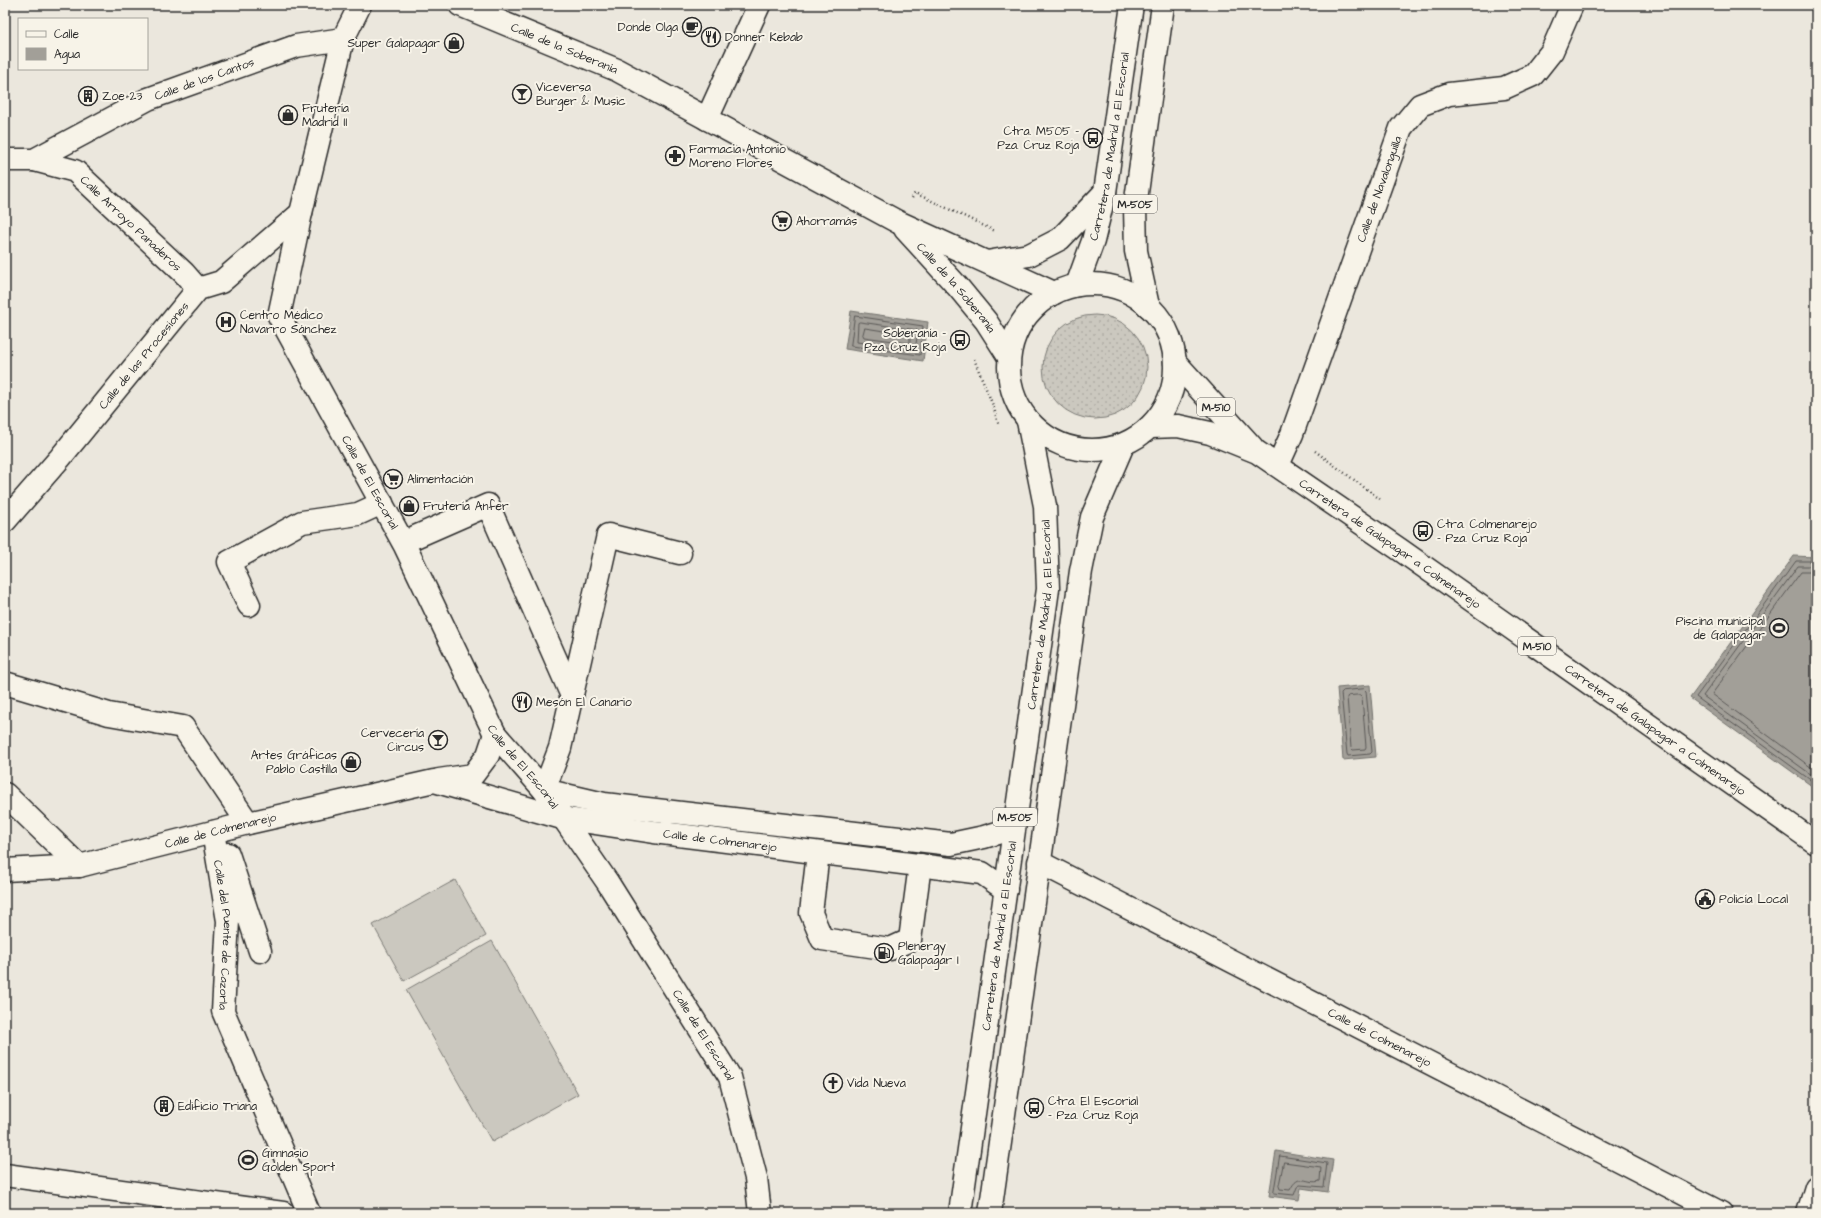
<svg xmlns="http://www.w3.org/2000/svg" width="1821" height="1218" font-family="'Architects Daughter',sans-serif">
<defs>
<pattern id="grass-dots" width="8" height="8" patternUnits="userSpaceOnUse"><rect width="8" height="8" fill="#cbc8bf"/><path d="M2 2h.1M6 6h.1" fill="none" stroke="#aeaca4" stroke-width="1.8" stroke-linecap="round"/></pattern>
</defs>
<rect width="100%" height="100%" fill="#ebe7dd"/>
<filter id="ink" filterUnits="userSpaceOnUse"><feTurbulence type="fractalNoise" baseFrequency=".025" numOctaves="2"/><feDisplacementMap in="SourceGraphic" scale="8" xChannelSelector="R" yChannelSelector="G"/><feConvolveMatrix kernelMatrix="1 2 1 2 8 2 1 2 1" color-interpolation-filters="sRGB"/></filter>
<g filter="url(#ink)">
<circle fill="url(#grass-dots)" stroke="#7b7a75" cx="1095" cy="367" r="52"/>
<g fill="#cbc8bf" stroke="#7b7a75">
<path d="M455,880l31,56 -82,45 -31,-56z"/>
<path d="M492,941l86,153 -86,48 -86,-152z"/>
</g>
<g fill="#a29f98" stroke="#72716c">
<path d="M851,311l77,11 -5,39 -78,-12z"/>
<path d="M1794,556l22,1v232l-126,-91z"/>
<path d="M1370,685l6,72 -33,3 -6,-72z"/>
<path d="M1276,1151l57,9 -5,32 -27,-4 -2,12 -30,-4z"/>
</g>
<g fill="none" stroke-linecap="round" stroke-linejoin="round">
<g stroke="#5b5957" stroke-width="1">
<path d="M855,316l68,10 -3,29 -69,-9z"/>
<path d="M860,322l57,8 1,2 -3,17 -2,1 -56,-8 1,-19z"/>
<path d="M865,328l45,7v7l-2,1 -44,-6 -1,-2z"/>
<path d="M1816,561h-20l-100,136 120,87"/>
<path d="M1816,566h-18l-95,130 113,82"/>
<path d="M1816,572h-15l-89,122 104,77"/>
<path d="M1364,689l2,2 6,61 -2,2 -22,2 -1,-2 -6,-61 2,-2z"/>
<path d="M1360,695l2,2 4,50 -1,2 -12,1 -2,-2 -4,-51 1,-1z"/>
<path d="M1280,1156l47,7 -3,24 -24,-2 -3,2 -3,8 -20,-2z"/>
<path d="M1284,1162l37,5 -1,14c-13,4 -21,-10 -30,9l-10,-1 -1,-3z"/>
</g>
<defs>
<g id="minor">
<path id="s1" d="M360,5l-17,34 -42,174 -22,103 126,230 90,188 49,56 64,93 122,194 26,101 4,35"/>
<path d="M707,119l52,-114"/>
<path id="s2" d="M5,160h29l114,-61 148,-53 47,-7"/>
<path id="s3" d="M34,160l41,11 109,102 14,16"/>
<path id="s4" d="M1278,465l14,-31 109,-306 19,-23 29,-11 55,-6 29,-13 19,-24 20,-46"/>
<path id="s5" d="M5,521l55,-63 138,-169 23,-7 80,-69"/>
<path d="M415,537l73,-32 84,191"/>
<path d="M680,553l-72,-18 -48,213 -16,42 60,14 347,40 33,-7 30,-9"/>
<path d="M249,605l-20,-43 73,-40 56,-8 24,-11"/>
<path d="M5,683l104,31 74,13 65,96"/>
<path d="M439,780l34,-5 15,-20 7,-21"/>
<path d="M5,794l74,72"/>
<path id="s6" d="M213,832l15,89 -5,90 86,202"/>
<path d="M818,853l-7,60 11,26 68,10 20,-9 10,-75"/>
<path d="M228,854l32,97"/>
<path id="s7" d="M1039,862l682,351"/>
<path id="s8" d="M5,870l74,-4 169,-43 186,-42 128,37 92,14 328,41 24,17"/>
<path d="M5,1175l278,38"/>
<path d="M1808,1213l8,-26"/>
</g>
<g id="major">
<path id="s9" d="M460,5l157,65 281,152 156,71"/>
<path id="s10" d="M905,229l53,58 28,34 23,36"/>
<path d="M987,262l42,-7 31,-16 45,-47"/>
<path d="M1175,362l77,85"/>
<path id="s11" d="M1151,427l27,-1 32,7 47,19 142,97 417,294"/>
</g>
<g id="highway">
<circle cx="1092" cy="367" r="83"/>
<path id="s12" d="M1077,285l16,-44 12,-49 27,-187"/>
<path d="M1148,306l-12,-55 -1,-44 28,-202"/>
<path id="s13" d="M960,1213l88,-624 -3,-83 -17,-85"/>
<path d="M990,1213l91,-642 11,-54 31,-72"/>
</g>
</defs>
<use href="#minor" stroke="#2b2b2b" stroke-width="25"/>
<use href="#major" stroke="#2b2b2b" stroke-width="25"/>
<use href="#highway" stroke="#2b2b2b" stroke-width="25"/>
<g stroke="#2b2b2b" stroke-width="2.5" stroke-dasharray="1 3" stroke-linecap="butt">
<path d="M912,198l3,-5 80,38"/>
<path d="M974,359l20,49 4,16"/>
<path d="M1315,451l65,48"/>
</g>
<use href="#minor" stroke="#f7f3e8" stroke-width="22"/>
<use href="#major" stroke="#f7f3e8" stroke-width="22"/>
<use href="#highway" stroke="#f7f3e8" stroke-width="22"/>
</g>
</g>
<defs>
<symbol id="cafe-ring" viewBox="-11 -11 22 22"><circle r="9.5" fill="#f7f3e8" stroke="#2b2b2b" stroke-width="1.5"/><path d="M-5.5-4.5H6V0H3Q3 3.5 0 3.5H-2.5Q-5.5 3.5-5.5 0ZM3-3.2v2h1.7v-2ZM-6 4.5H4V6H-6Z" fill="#2b2b2b"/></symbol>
<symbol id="restaurant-ring" viewBox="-11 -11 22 22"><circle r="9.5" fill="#f7f3e8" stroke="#2b2b2b" stroke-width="1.5"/><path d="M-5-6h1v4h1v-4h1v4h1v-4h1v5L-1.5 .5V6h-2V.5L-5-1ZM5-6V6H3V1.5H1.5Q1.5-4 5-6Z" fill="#2b2b2b"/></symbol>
<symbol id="shop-ring" viewBox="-11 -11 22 22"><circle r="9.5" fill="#f7f3e8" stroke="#2b2b2b" stroke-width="1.5"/><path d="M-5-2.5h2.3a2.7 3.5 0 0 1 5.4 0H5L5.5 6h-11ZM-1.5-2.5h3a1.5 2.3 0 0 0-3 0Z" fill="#2b2b2b"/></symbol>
<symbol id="bar-ring" viewBox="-11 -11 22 22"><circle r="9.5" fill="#f7f3e8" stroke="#2b2b2b" stroke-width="1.5"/><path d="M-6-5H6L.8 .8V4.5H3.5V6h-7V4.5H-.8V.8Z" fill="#2b2b2b"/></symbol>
<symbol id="building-ring" viewBox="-11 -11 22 22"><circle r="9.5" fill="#f7f3e8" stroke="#2b2b2b" stroke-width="1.5"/><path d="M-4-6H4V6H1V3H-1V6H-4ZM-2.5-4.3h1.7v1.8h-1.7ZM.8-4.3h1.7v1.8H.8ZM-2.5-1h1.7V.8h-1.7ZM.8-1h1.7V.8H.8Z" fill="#2b2b2b"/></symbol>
<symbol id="bus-ring" viewBox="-11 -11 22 22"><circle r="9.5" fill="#f7f3e8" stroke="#2b2b2b" stroke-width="1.5"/><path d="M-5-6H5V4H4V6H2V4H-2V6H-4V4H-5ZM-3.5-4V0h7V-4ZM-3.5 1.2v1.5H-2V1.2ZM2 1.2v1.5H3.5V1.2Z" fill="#2b2b2b"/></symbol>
<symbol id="pharmacy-ring" viewBox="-11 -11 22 22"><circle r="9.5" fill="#f7f3e8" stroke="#2b2b2b" stroke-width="1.5"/><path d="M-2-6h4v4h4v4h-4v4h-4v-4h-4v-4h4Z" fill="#2b2b2b"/></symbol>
<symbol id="supermarket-ring" viewBox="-11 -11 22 22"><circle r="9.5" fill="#f7f3e8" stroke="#2b2b2b" stroke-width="1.5"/><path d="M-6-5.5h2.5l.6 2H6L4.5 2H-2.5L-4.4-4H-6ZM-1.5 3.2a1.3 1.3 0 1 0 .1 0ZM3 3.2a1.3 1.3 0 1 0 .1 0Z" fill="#2b2b2b"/></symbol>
<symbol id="hospital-ring" viewBox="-11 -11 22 22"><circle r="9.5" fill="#f7f3e8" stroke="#2b2b2b" stroke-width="1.5"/><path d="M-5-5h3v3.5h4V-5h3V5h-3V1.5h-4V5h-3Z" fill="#2b2b2b"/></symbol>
<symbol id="stadium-ring" viewBox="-11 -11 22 22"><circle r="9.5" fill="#f7f3e8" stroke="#2b2b2b" stroke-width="1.5"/><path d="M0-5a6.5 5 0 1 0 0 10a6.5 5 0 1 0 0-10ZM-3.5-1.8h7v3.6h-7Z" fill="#2b2b2b"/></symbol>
<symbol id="civic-ring" viewBox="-11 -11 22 22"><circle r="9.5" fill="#f7f3e8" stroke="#2b2b2b" stroke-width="1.5"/><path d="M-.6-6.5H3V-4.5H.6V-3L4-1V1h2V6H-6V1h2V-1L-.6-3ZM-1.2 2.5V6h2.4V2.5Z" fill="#2b2b2b"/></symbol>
<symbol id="fuel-ring" viewBox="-11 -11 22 22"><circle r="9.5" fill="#f7f3e8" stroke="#2b2b2b" stroke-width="1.5"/><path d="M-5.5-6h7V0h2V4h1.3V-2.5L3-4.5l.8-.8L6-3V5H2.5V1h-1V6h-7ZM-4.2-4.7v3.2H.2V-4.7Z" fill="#2b2b2b"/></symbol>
<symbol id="church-ring" viewBox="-11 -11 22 22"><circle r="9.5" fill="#f7f3e8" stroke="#2b2b2b" stroke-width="1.5"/><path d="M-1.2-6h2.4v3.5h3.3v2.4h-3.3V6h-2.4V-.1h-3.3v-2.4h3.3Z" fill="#2b2b2b"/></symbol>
</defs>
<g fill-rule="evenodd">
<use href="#cafe-ring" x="681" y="16" width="22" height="22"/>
<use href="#restaurant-ring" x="700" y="26" width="22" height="22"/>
<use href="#shop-ring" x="443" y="32" width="22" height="22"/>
<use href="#bar-ring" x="511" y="83" width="22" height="22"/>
<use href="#building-ring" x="77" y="85" width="22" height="22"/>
<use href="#shop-ring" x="277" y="104" width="22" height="22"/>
<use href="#bus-ring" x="1082" y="127" width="22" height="22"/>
<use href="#pharmacy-ring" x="664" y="145" width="22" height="22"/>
<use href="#supermarket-ring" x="771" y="210" width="22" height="22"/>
<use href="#hospital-ring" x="215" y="311" width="22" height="22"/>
<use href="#bus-ring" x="949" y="329" width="22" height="22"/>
<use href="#supermarket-ring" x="382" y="468" width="22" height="22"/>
<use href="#shop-ring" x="398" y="495" width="22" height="22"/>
<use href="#bus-ring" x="1412" y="520" width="22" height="22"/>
<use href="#stadium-ring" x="1768" y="617" width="22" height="22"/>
<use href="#restaurant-ring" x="511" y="691" width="22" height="22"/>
<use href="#bar-ring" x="427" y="729" width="22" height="22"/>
<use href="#shop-ring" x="340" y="751" width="22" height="22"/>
<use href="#civic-ring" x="1694" y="888" width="22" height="22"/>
<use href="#fuel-ring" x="873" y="942" width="22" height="22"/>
<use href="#church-ring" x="822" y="1072" width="22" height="22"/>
<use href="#building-ring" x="153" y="1095" width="22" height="22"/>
<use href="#bus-ring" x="1023" y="1097" width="22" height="22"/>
<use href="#stadium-ring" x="237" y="1149" width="22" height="22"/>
</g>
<g text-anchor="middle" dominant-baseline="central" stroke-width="4" stroke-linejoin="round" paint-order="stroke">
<g fill="#f7f3e8" stroke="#686764" stroke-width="1">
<rect x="1113" y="195" width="44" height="18" rx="3"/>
<rect x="1197" y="398" width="38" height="18" rx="3"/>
<rect x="1518" y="637" width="38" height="18" rx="3"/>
<rect x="993" y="808" width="44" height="18" rx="3"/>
</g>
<g font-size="11" font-weight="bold" fill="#2b2b2b">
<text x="1135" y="204">M-505</text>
<text x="1216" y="407">M-510</text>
<text x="1537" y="646">M-510</text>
<text x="1015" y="817">M-505</text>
</g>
<g font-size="12" fill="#2b2b2b" stroke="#f7f3e8" text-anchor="start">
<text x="678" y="27" text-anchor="end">Donde Olga</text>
<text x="725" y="37">Donner Kebab</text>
<text x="440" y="43" text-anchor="end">Super Galapagar</text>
<text x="536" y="87">Viceversa<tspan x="536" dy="14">Burger &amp; Music</tspan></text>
<text x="102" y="96">Zoe 23</text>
<text x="302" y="108">Frutería<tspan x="302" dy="14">Madrid II</tspan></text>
<text x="1079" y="131" text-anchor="end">Ctra. M505 -<tspan x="1079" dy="14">Pza. Cruz Roja</tspan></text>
<text x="689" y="149">Farmacia Antonio<tspan x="689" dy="14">Moreno Flores</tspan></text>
<text x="796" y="221">Ahorramás</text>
<text x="240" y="315">Centro Médico<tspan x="240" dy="14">Navarro Sánchez</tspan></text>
<text x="946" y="333" text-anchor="end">Soberanía -<tspan x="946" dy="14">Pza. Cruz Roja</tspan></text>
<text x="407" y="479">Alimentación</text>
<text x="423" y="506">Frutería Anfer</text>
<text x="1437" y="524">Ctra. Colmenarejo<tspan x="1437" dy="14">- Pza. Cruz Roja</tspan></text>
<text x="1765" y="621" text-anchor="end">Piscina municipal<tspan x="1765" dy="14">de Galapagar</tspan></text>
<text x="536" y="702">Mesón El Canario</text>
<text x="424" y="733" text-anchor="end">Cervecería<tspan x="424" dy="14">Circus</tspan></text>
<text x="337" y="755" text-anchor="end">Artes Gráficas<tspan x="337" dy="14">Pablo Castilla</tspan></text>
<text x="1719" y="899">Policía Local</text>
<text x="898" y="946">Plenergy<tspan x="898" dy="14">Galapagar I</tspan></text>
<text x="847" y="1083">Vida Nueva</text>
<text x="1048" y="1101">Ctra. El Escorial<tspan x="1048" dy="14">- Pza. Cruz Roja</tspan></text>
<text x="178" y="1106">Edificio Triana</text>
<text x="262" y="1153">Gimnasio<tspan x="262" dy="14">Golden Sport</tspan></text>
</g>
<g font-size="12" fill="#2b2b2b" stroke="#f7f3e8">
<text stroke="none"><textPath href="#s9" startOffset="113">Calle de la Soberanía</textPath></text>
<text stroke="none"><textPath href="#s2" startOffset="218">Calle de los Cantos</textPath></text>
<text stroke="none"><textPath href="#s12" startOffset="143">Carretera de Madrid a El Escorial</textPath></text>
<text stroke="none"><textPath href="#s4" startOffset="294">Calle de Navalonguilla</textPath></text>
<text stroke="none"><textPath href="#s3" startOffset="119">Calle Arroyo Panaderos</textPath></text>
<text stroke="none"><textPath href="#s10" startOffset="78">Calle de la Soberanía</textPath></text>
<text stroke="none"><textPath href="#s5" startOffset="216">Calle de las Procesiones</textPath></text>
<text stroke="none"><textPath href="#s1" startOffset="512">Calle de El Escorial</textPath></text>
<text stroke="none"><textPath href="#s11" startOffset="272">Carretera de Galapagar a Colmenarejo</textPath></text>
<text stroke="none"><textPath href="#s13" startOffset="604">Carretera de Madrid a El Escorial</textPath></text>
<text stroke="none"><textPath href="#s11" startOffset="596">Carretera de Galapagar a Colmenarejo</textPath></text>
<text stroke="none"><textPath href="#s1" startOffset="836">Calle de El Escorial</textPath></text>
<text stroke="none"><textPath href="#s8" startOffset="220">Calle de Colmenarejo</textPath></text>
<text stroke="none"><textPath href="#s8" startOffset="732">Calle de Colmenarejo</textPath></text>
<text stroke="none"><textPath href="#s6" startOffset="104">Calle del Puente de Cazorla</textPath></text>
<text stroke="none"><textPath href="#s13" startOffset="280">Carretera de Madrid a El Escorial</textPath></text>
<text stroke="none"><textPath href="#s1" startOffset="1160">Calle de El Escorial</textPath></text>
<text stroke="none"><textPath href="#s7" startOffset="383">Calle de Colmenarejo</textPath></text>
</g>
</g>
<rect width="1821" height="1218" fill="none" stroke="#f7f3e8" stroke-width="20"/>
<rect x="10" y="10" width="1801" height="1198" fill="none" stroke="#2b2b2b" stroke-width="1.5" filter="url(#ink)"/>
<rect x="18" y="18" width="130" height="52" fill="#f7f3e8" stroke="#a5a39c"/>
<rect x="26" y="31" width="20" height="6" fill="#f7f3e8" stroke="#a5a39c"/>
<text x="54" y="38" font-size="12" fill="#2b2b2b">Calle</text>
<rect x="26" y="48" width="20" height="12" fill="#a29f98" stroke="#a5a39c"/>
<text x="54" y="58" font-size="12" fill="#2b2b2b">Agua</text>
</svg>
